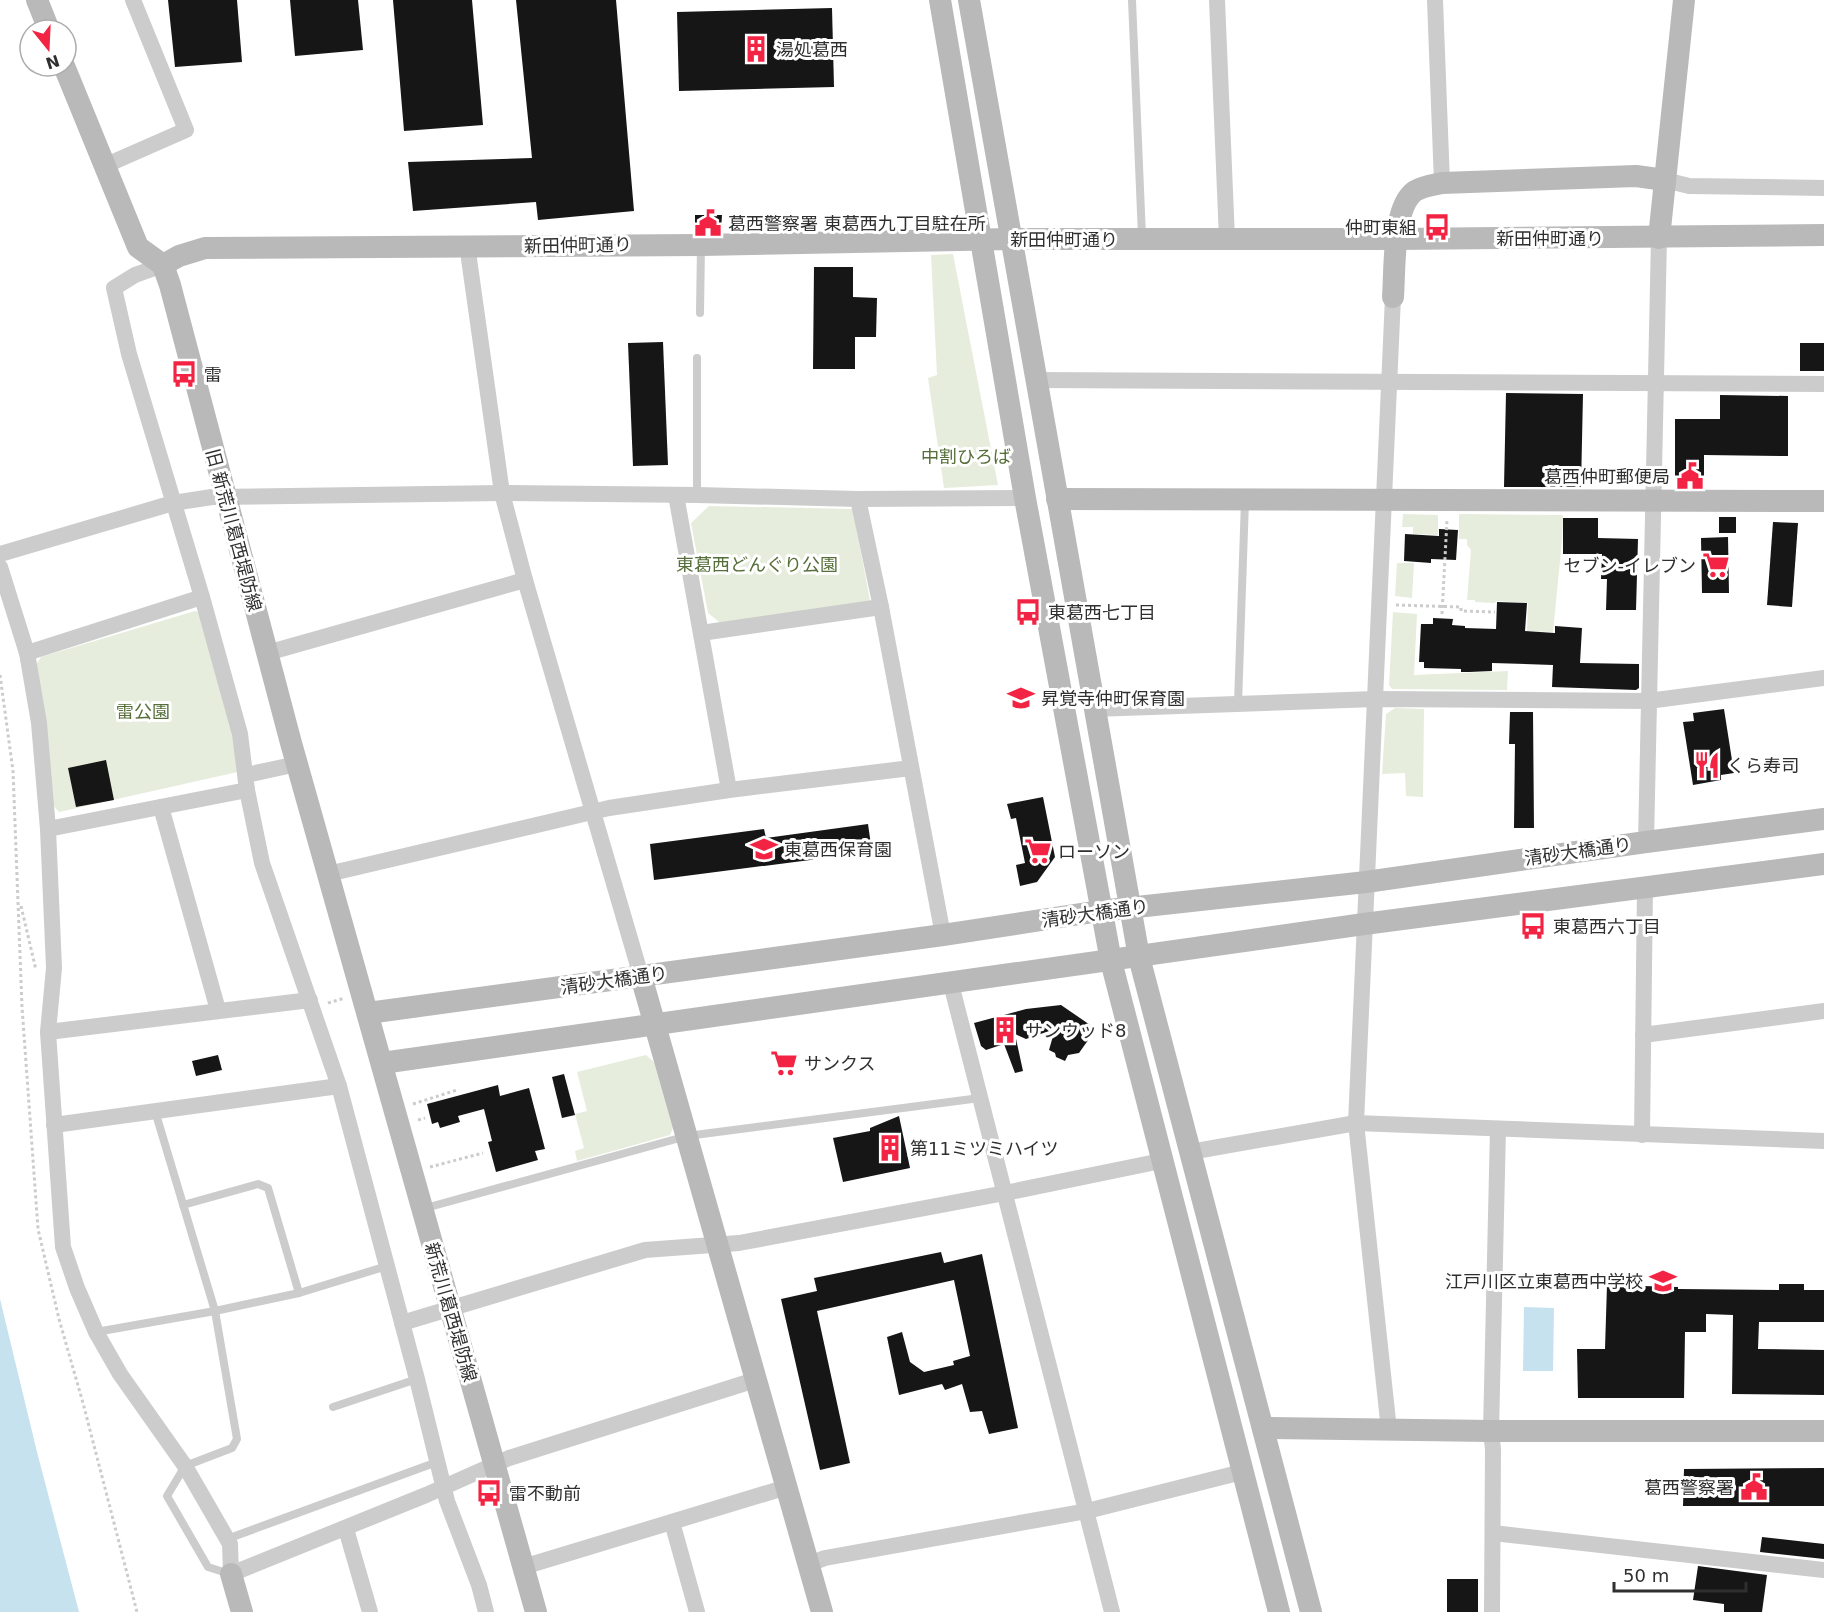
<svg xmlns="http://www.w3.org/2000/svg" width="1824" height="1612" font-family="'DejaVu Sans','Noto Sans JP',sans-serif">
<rect width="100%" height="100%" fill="#fff"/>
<g fill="#e6eddc">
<path d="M953,254l45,231 -54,3 -16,-110 9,-3 -6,-120z"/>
<path d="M709,506l144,3 17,92 -146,25 -16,-13 -17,-90z"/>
<path d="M1403,514l35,1v20l-25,-1v-7h-11z"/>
<path d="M1459,514l104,1 -1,26 -9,91 -26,-1 1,-28 -32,-2 -1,2 -20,-1v-2h-8l4,-50 -4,-5v-6h-8z"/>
<path d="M1397,563h17l-2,35 -17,-2z"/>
<path d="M195,611l6,2 41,158 -183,41 -7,-8 -16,-139 5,-8z"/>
<path d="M1393,612l24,2 -3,61 94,-4 -1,19 -115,-1 -3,-4z"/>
<path d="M1395,708l29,1 -1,88 -17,-1 -1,-23 -23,1 4,-60z"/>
<path d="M646,1055l8,7 19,66 -3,7 -93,26 -2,-10 9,-3 -9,-34 12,-3 -10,-39z"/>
</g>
<g fill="#c6e2ef">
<path d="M0,1299l37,153 42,160h-79z"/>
<path d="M1524,1307l30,1 -1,63h-30z"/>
</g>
<g fill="#161616">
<path d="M168,0h69l5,62 -67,5z"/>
<path d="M290,0h68l5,50 -68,6z"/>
<path d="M393,0h79l11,125 -79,6z"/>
<path d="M516,0h100l18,211 -96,9 -2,-18 -123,9 -5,-49 124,-4z"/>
<path d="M832,8l2,79 -155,4 -2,-79z"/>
<path d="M695,215h27l-1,16 -26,-1z"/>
<path d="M814,267h39v30l24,1 -1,39h-21v32h-42z"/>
<path d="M663,342l5,123 -35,1 -5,-123z"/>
<rect x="1800" y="343" width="24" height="28"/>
<path d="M1506,393l77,1 -2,93h-77z"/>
<path d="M1720,395l68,1v60l-84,-1v32h-29v-68h45z"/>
<rect x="1719" y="517" width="17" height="16"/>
<path d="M1563,518h35v20l40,1 -2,71h-30l1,-31h-6l1,-25h-39z"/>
<path d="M1773,522l25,1 -6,84 -25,-2z"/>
<path d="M1439,529l19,1 -2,30 -25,-1v4l-27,-2 1,-27 34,2z"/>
<path d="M1728,537l1,56h-27l-1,-55z"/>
<path d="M1497,602l30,1 -2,28 30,2v-7l27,2 -2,35 59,1v24l-3,2 -84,-3 1,-22 -61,-2v8l-23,1h-8v-3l-37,-1v-6h-5l2,-38h12v-6l20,1 -1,6 13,1v2l31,1z"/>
<path d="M1724,709l10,64 -13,2v5l-28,5 -10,-63 11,-1 -1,-8z"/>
<path d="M1510,712h23l1,116h-20l1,-84h-6z"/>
<path d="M106,760l8,40 -38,7 -8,-39z"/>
<path d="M1043,797l12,60 -18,25 -17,4 -4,-21 9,-2 -9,-45 -5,1 -4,-15z"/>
<path d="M868,824l4,28 -218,28 -4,-36 114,-15 2,9z"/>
<path d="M1061,1005l35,24 -17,24 -11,2 -3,6 -9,-4 -1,-4 -6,-3 6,-21 -29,10 -11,-5 8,37 -8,2 -11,-29 -18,6 -5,-4 -7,-23 52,-14z"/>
<path d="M218,1055l4,15 -26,6 -4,-15z"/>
<path d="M564,1074l11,41 -13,3 -10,-41z"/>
<path d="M498,1085l2,11 29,-8 16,61 -10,2 3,9 -42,12 -8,-30 4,-1 -8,-32 -26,7 2,6 -20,6 -2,-6 -6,2 -5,-20z"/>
<path d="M899,1116l11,52 -67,14 -10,-44 37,-7v-3z"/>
<path d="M941,1252l3,11 38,-9 36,174 -29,6 -7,-23 -12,1 -8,-28 -17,6 -3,-6 -43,11 -12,-58 15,-5 8,30 14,10 30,-7 -1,-4 17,-5 -16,-76 -137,31 33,152 -30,7 -39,-171 36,-8 -3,-13z"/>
<path d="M1779,1284h25v6h20v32h-65l-1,27 66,1v45l-92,-1 1,-79 -27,-1v18h-21l-1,66h-106l-1,-49h28l2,-64 71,2v2l101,1z"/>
<path d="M1824,1468v38h-141l1,-37z"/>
<path d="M1762,1537l62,7v15l-64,-7z"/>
<path d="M1698,1566l69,9 -5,37h-38v-8l-31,-4z"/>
<rect x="1447" y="1579" width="31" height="33"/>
</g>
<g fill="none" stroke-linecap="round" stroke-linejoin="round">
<g stroke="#ccc" stroke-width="3" stroke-dasharray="3 3" stroke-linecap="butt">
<path d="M1396,605l65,2v4l34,1"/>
<path d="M1442,614l5,-94"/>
<path d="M0,675l13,96 9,236 16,222 21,90 24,84 54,209"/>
<path d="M21,906l15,64"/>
<path d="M328,1003l17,-5"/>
<path d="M413,1104l44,-14"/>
<path d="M418,1120l7,-2"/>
<path d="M430,1167l53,-14"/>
</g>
<g stroke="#ccc" stroke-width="8">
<path d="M1132,0l10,236"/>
<path d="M700,313l1,-68"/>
<path d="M697,495v-137"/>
<path d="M1238,704l7,-203"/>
<path d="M155,1111l60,200 22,128 -5,9 -47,18 -18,30 41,71 22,7"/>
<path d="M183,1205l75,-21 10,4 31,105"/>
<path d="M422,1209l265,-73 293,-38"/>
<path d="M96,1332l119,-21 84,-18 88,-27"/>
<path d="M333,1407l84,-28"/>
<path d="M227,1539l210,-77"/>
</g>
<g stroke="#ccc" stroke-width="16">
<path d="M1217,0l10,239"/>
<path d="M1435,0l7,183"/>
<path d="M104,166l82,-36 -53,-130"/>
<path d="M1665,180l24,6 135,2"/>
<path d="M469,247v12l33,234 23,87 116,396"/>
<path d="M163,265l-28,10 -21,13 15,66 73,243 38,137 7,56 15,73 77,223 78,293 30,122 32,84 7,27"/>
<path d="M1036,380l788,4"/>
<path d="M676,495l53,295"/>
<path d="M858,499l23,108 62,328"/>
<path d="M0,554l173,-51 39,-6 290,-4 195,2 161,4 167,-1"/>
<path d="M0,567l27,86 12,70 9,106 6,139 -6,64 15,215 14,41 19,44 24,42 65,92 45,78 1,30 195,-79 83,-37 246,-78"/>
<path d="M701,633l180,-26"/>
<path d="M27,653l175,-56"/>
<path d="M267,653l258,-73"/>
<path d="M1094,709l281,-10 273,2 176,-23"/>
<path d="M246,775l51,-11"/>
<path d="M161,807l57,203"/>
<path d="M48,829l199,-39"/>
<path d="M1646,842l13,-604"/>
<path d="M328,874l281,-66 120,-18 182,-22"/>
<path d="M951,984l161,628"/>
<path d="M48,1032l262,-32"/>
<path d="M1643,1035l181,-24"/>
<path d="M54,1125l285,-39"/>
<path d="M1642,1135l3,-248"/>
<path d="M1190,1152l166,-29 468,18"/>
<path d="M402,1323l243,-73 94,-7 266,-50 156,-32"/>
<path d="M1389,1430l-33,-307 37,-826"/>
<path d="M672,1522l25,90"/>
<path d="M346,1529l24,83"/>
<path d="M1493,1533l331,37"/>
<path d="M809,1564l16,-6 262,-47 155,-39"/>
<path d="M523,1567l264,-80"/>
<path d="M1492,1612l1,-163 -2,-18 7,-302"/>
</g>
<g stroke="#b9b9b9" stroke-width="22">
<path d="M37,0l12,30"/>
<path d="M940,0l85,498 86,463 168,651"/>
<path d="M969,0l170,957 172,655"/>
<path d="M64,66l74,181 25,18 7,20 121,458 245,869"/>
<path d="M1659,238l25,-238"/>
<path d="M163,265l16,-9 26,-8 496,-3 311,-6h384l428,-4"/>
<path d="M1393,297c2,-26 -1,-90 22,-106 8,-5 18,-6 27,-8l194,-7 29,4"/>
<path d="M1057,499l767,2"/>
<path d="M641,976l181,636"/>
<path d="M368,1013l575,-78 157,-24 266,-29 280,-40 178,-23"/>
<path d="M382,1063l982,-139 460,-60"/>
<path d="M1263,1428l228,3h333"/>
<path d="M231,1574l11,38"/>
</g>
</g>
<defs>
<symbol id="building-bare" viewBox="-9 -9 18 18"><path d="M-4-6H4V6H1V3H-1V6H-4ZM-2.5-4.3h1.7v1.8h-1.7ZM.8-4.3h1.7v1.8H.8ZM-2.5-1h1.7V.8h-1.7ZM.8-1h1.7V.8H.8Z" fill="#f32443" stroke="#fff" stroke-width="2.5" paint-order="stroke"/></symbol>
<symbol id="civic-bare" viewBox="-9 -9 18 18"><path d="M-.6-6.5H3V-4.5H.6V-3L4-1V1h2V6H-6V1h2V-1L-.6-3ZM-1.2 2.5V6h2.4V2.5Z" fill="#f32443" stroke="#fff" stroke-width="2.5" paint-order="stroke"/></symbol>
<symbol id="bus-bare" viewBox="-9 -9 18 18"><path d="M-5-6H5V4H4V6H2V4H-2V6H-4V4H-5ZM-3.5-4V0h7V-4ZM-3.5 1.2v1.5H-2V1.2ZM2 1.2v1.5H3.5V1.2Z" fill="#f32443" stroke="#fff" stroke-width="2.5" paint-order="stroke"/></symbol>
<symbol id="supermarket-bare" viewBox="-9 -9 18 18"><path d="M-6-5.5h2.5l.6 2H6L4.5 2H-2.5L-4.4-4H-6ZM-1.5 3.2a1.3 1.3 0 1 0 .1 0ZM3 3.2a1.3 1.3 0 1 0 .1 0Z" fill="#f32443" stroke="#fff" stroke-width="2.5" paint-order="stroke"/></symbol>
<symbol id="school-bare" viewBox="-9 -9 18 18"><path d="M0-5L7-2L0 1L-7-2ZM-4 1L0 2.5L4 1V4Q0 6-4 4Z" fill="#f32443" stroke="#fff" stroke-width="2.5" paint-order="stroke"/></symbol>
<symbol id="restaurant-bare" viewBox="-9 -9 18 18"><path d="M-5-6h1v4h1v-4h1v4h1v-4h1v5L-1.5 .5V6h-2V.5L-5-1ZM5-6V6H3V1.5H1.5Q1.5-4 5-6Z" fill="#f32443" stroke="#fff" stroke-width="2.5" paint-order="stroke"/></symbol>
</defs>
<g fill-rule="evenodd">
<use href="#building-bare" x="737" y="30" width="38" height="38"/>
<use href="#civic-bare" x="689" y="204" width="38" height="38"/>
<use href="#bus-bare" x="1418" y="208" width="38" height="38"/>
<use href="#bus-bare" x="165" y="355" width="38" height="38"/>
<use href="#civic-bare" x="1671" y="457" width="38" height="38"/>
<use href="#supermarket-bare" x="1697" y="546" width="38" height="38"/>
<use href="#bus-bare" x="1009" y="593" width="38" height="38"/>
<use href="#school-bare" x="1002" y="679" width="38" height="38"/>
<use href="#restaurant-bare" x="1688" y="746" width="38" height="38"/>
<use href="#school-bare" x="745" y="830" width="38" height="38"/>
<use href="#supermarket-bare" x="1019" y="832" width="38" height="38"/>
<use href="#bus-bare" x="1514" y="907" width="38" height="38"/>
<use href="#building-bare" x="986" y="1011" width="38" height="38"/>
<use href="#supermarket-bare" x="765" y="1044" width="38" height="38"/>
<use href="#building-bare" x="871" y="1129" width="38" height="38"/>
<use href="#school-bare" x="1644" y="1262" width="38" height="38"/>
<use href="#civic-bare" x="1735" y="1468" width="38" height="38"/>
<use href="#bus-bare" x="470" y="1474" width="38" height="38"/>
</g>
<g text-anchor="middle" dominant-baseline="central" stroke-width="6" stroke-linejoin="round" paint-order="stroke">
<g font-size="18" fill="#2f2f2f" stroke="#fff" text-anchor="start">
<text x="776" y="49">湯処葛西</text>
<text x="728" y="223">葛西警察署 東葛西九丁目駐在所</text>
<text x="1417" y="227" text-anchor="end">仲町東組</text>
<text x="204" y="374">雷</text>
<text x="1670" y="476" text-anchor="end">葛西仲町郵便局</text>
<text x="1696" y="565" text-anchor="end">セブン-イレブン</text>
<text x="1048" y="612">東葛西七丁目</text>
<text x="1041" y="698">昇覚寺仲町保育園</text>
<text x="1727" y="765">くら寿司</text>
<text x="784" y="849">東葛西保育園</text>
<text x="1058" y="851">ローソン</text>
<text x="1553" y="926">東葛西六丁目</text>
<text x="1025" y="1030">サンウッド8</text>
<text x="804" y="1063">サンクス</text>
<text x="910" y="1148">第11ミツミハイツ</text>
<text x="1643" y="1281" text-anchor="end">江戸川区立東葛西中学校</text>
<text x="1734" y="1487" text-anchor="end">葛西警察署</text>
<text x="509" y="1493">雷不動前</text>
</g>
<g font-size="18" fill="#2f2f2f" stroke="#fff">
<text x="1550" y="238">新田仲町通り</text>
<text x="1064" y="239">新田仲町通り</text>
<text transform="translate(578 245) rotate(-1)">新田仲町通り</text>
<text transform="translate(234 530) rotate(75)">旧 新荒川葛西堤防線</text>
<text transform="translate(1578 851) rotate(-8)">清砂大橋通り</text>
<text transform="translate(1095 913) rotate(-8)">清砂大橋通り</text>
<text transform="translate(614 980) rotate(-8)">清砂大橋通り</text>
<text transform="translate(451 1312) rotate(74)">新荒川葛西堤防線</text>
</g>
<g font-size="18" fill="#566e39" stroke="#fff">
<text x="966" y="456">中割ひろば</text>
<text x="757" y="564">東葛西どんぐり公園</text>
<text x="143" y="711">雷公園</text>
</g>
</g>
<g transform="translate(48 48) rotate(162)"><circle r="28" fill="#ffffff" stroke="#acacac" stroke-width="1.5"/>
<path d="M0-4.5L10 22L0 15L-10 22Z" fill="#f32443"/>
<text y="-9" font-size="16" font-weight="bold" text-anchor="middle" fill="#2f2f2f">N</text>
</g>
<path d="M1614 1582v9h132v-9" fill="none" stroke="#2f2f2f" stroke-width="3"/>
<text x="1623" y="1582" font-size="18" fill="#2f2f2f" stroke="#ffffff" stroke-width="4.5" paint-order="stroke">50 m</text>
</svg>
